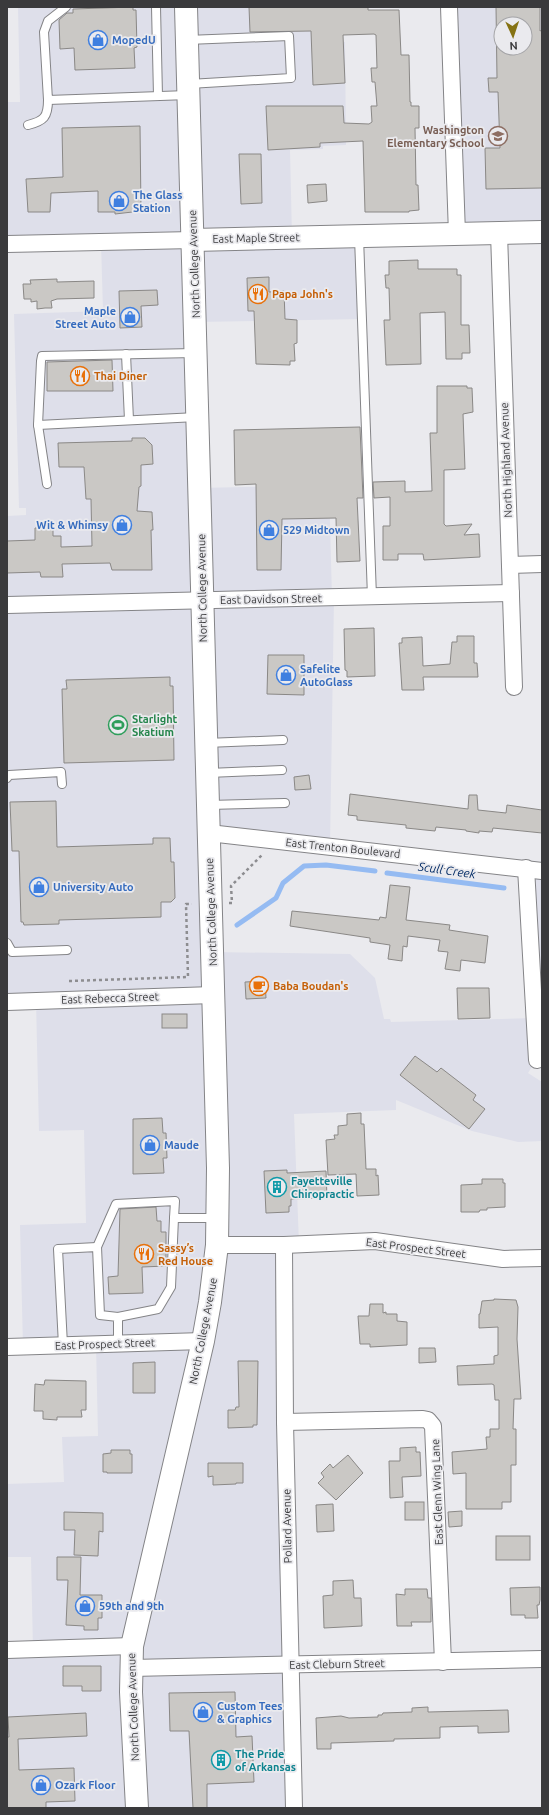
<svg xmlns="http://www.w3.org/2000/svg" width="549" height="1815" font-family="Ubuntu,sans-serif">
<rect width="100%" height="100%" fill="#eaeaee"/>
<g fill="#dedfea" fill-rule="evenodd">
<path d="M18,7h309l1,35h17l1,103 -23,1v3l-33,1 2,87 67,-1 3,83 -166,3 3,166 130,-3 3,113h2l-4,249 -121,-14 4,119 137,2 25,24 9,41h6l1,3 143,-4 -8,-150 16,3v192l-6,-3 -8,13 14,9v59l-24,1 -46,-11 -76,-31v10l-102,4 5,130 -15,1 10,563h-287v-158l26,-1 -2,-92h-24v-73l57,-2 -2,-45 36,-1 -2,-92 -73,2 -3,-121 66,-2 -2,-93 -45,1 -3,-130 -29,1v-486l19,-1v-7h-7l-5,-194 89,-3 -2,-69 -94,2v-142h13z"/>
<path d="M449,7h93v225l-85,2zM501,24h24v24h-24z"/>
</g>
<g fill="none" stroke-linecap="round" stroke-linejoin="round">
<g stroke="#95bbf2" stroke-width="5">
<path d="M387,873l117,15"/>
<path d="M237,925l39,-27 7,-15 21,-17 22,-1 49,6"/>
</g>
</g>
<g fill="#cac8c5" stroke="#8a8886" fill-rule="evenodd">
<path d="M133,7v3h3l1,37 -3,1 1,20 -60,2 -1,-22 -14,1 -1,-29 8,-7h6v-4z"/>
<path d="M249,7h119v3h31l2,45h8l1,47h1v4h8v22h-4l1,57h2l1,25 -10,1v1h-44l-2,-71 -43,2v4l-52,3 -2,-44h77l1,17 25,1 3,-2 -1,-16h6l-2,-24h-3l-1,-14h6l-1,-33 -2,-1 -31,1 2,48 -32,2 -2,-54 -61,1z"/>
<path d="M496,7h44v24l2,-1v158l-56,1 -1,-41h15l-2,-56h-9l-1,-14h9zM501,24h24v24h-24z"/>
<path d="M140,126l1,85 -26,3v-2h-17v-21l-47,2 -1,19h-22l-2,-33 37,-2 -1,-49z"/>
<path d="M239,154h22l1,49 -21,1z"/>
<path d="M326,184l1,17 -19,2 -1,-18z"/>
<path d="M418,260v9h39v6h4v50h8l1,28h-8v6h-16l-1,-47 -25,1 1,51 -35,1 -2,-45h6l-1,-32h-3l-1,-13h4v-14z"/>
<path d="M269,277v15l15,-1 1,28 12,1v23l-3,1 1,17h-5v4l-34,-1 -2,-53h-6l-1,-33z"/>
<path d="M57,279v3l37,-1v17l-37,1 -6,2 1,7h-7l-8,1v-8l-6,1v-3h-7l-1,-15h8l-1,-4z"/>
<path d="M157,290l1,15 -17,1 1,21 -22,1 -1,-37z"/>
<path d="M112,360l1,31h-66v-29z"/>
<path d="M437,386h30v2h5l1,24 -10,2 2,55 -21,1v54l2,2 26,-2 -8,11 15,-1 1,23 -56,3 -1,-6h-25v6h-15v-34h7v-29l-16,1 -1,-16 32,-1v11l27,-1 -2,-58h7z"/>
<path d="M360,427l3,71h-6l3,63 -23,1 -1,-44 -54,1 -1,51h-24l-1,-86 -21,1 -1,-55z"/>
<path d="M132,438h13l7,7 1,19 -12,1v21l-2,1 -2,24 15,1 1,18h-2l1,40h-40l-2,-7 -48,1 1,13h-22l-1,-5 -33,1v-32l28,-1v-12h18v8h8v11l31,-1 -1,-47h-5l-2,-32h-25l-1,-24 74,-2z"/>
<path d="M374,628l1,48 -28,1v-6l-2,-1 -1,-41z"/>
<path d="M457,636h17v27h3l1,14h-55l1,13h-22l-3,-47h3v-5l20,-1 1,29 27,-2 2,-22h5z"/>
<path d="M268,655h36v40l-37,-1z"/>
<path d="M170,677v9h3l1,74 -110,3 -2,-74h5l-1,-9z"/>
<path d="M309,775l2,14 -16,1 -1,-13z"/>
<path d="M350,794l118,15 1,-14h8l1,15 28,3 1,-8 35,5v23l-49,-5 -1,4 -13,-1v2l-13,-2v-1l-30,-3 -1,4 -29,-3v-3l-49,-5v-4l-9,-1z"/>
<path d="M56,801l1,46 96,-3v-6h17l1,24h3l1,36 -4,4h-10v15l-102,3v4l-35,1 -1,-3h-2l-2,-71h-7l-2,-49z"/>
<path d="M390,885l20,2 -4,33 44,5 -1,5 39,6 -3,27 -24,-3 -1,11 -15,-2 3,-17 -10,-1 2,-11 -32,-4 -1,11 -4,-1 -1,15 -14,-2 2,-14 -20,-3v-4l-80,-12 2,-15 87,9 1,-3 6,1z"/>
<path d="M265,981l1,17 -20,1 -1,-17z"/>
<path d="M457,988h32l1,30 -32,1z"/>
<rect x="162" y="1014" width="25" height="14"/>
<path d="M415,1056l22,16 4,-4 35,27 -3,5 12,9 -16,20 -69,-54z"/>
<path d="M361,1113v11h3l2,45h10v7l2,-1 1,20 -22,1 -1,-22 -28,1 -2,-35 9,-1 -1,-4h4v-9l9,-1v-11z"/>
<path d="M162,1118l1,15h3l1,25h-4l1,15 -31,1v-55z"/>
<path d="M287,1170v3l39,-2 1,27 -36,1v7h-2v6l-23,1 -2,-42z"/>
<path d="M482,1179h21v4h2v24l-18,1v2h-7l-1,2h-18v-27l21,-1z"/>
<path d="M156,1207l1,14h4v11h5v34l-24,1 1,26 -34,1 -1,-17 10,-1 2,-67z"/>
<path d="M494,1299l22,1 2,7 -1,32 4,60h-7l-1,30h3v36h-5v37h-9v7h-36v-36l-13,1 -1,-22 35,-3 -1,-12h4v-8h9v-29h-4l-1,-15 -2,-1 -34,1 -1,-19 37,-2v-8l4,-1v-28l-19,1v-14h1l2,-13 12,-1z"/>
<path d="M370,1304h13v9l3,-1v2h11v7l10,1v23l-37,2v-3h-10l-2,-28h11z"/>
<path d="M419,1348h16l1,14 -17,1z"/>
<path d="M238,1361h20l-1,64h-4v2l-25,1v-18h7l1,-3h3z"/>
<path d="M155,1362v31h-22v-30z"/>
<path d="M45,1380l41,1v29h-5l1,7h-25v3l-14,-1v-8h-9l1,-27 9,1z"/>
<path d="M416,1447v5h4l1,24 -19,1 1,20 -13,1 -1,-37h11v-13z"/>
<path d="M111,1450h19v4h2v19h-25v-1h-4v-18l8,-1z"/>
<path d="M348,1455l15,18 -27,27 -18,-17 6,-6 -3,-4 9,-9 3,4z"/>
<path d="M208,1463h35v20h-7v1l-23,1v-9l-5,1z"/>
<rect x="405" y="1502" width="19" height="18"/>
<path d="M333,1504l1,27 -17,1 -1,-27z"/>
<path d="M462,1511v15l-13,1 -1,-15z"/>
<path d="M64,1512l39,1v19l-4,-1 -1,25 -24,-1 1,-25h-11z"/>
<rect x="496" y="1536" width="34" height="24"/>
<path d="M57,1557h24l-1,38h22v23h-4v12h-14v-4l-18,-1 2,-45h-11z"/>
<path d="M353,1580l1,18h7l1,28 -38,2 -1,-32 10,-1v-14z"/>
<path d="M540,1587v13l-1,5h-2l1,13h-13v-3h-14l-1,-27z"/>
<path d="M405,1589h22l1,9h3v24h-20l1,4h-15l-1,-32 9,1z"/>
<path d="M63,1666h38v25h-19v-5h-19z"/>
<path d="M235,1692l1,45 16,-1 2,46 -47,2v24h-14l-4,-77h-19l-1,-38z"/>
<path d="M428,1707v5l80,-2 1,22 -31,1v-7l-38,1v11l-46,1v2l-63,2v6h-14l-1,-31 25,-2 8,2 29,-1v-2h4l1,-2 29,-1v-4z"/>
<path d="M86,1713l1,23 -69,3 1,31 55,-2 1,33 -29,1v6h-39v-71h2l-1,-20z"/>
</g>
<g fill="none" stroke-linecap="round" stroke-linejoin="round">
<defs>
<g id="lane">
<path d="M66,7l-18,14 -4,11 4,68 140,-5"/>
<path d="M156,7l2,89"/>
<path d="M187,40l102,-4 2,42 -102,6"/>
<path d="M28,125c16,-4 20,-8 20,-25"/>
<path d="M359,237l13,360"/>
<path d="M126,354l3,66"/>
<path d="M38,425l159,-8"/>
<path d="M47,484l-9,-59 3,-64 1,-5 153,-3"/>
<path d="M206,743l77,-3"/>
<path d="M208,773l74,-3"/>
<path d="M7,778l2,-3 52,-3 1,12"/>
<path d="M209,805l76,-2"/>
<path d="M7,943l5,9 55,-2"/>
<path d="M97,1247l19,-43 59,-3 -1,17"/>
<path d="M118,1317l40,-8 13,-22 3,-69h43"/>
<path d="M63,1345l-5,-96 39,-2 3,68 18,2v26"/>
</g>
<g id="street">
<path d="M449,7l8,227"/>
<path d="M499,233l15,454"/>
<path d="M7,244l186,-4"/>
<path d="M510,565l32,-1"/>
<path d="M7,605l504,-12"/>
<path d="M209,833l333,38"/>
<path d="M526,868l11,192"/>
<path d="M7,1002l206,-7"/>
<path d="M217,1245h67l91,-4 128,18 39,-1"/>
<path d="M284,1245l1,177 9,386"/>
<path d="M7,1347l196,-6"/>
<path d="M285,1422l138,-3 5,1 5,6 10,236"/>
<path d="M7,1650l125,-4"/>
<path d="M131,1668l411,-9"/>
</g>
<path id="secondary" d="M193,240l349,-8"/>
<path id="primary" d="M137,1808l-6,-116 1,-46 71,-305 7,-39 7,-57 1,-77 -32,-1161"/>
</defs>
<use href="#lane" stroke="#848487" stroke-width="10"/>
<use href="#street" stroke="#848487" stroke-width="18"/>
<use href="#secondary" stroke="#848487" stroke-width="24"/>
<use href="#primary" stroke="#848487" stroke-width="24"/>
<g stroke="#8d8d90" stroke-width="2.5" stroke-dasharray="3 3" stroke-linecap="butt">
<path d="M229,903h3l-1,-17 31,-31"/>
<path d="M69,981l119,-4 -2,-73h6"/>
</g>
<use href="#lane" stroke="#fff" stroke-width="8"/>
<use href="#street" stroke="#fff" stroke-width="16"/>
<use href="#secondary" stroke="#fff" stroke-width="22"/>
<use href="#primary" stroke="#fff" stroke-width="22"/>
</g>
<defs>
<symbol id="shop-ring" viewBox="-11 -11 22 22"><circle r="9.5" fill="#eaeaee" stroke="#3f7fe0" stroke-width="1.5"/><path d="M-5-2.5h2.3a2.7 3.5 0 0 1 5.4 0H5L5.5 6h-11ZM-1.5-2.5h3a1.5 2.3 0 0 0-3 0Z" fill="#3f7fe0"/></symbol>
<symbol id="school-ring" viewBox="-11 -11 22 22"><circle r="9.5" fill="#eaeaee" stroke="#8d6e63" stroke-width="1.5"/><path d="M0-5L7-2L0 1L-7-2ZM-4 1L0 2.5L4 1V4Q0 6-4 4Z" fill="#8d6e63"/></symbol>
<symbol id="restaurant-ring" viewBox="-11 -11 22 22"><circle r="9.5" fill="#eaeaee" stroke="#e8710a" stroke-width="1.5"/><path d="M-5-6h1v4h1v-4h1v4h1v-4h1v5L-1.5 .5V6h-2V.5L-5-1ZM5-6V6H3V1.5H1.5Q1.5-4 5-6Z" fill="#e8710a"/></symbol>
<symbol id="stadium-ring" viewBox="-11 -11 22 22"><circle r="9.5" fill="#eaeaee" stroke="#2e9e5b" stroke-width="1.5"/><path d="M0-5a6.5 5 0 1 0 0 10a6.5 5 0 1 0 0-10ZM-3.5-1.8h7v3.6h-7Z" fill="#2e9e5b"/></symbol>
<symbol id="cafe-ring" viewBox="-11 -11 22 22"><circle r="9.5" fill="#eaeaee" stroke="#e8710a" stroke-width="1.5"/><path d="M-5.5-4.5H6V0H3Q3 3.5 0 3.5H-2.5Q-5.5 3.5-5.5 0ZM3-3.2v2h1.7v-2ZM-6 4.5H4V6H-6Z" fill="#e8710a"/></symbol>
<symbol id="building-ring" viewBox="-11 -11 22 22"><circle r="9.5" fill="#eaeaee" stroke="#0f9aa8" stroke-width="1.5"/><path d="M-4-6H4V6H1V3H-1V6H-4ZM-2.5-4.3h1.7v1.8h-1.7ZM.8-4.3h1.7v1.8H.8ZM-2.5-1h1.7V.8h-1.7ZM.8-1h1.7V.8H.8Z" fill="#0f9aa8"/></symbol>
</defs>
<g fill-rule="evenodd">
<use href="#shop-ring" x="87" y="29" width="22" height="22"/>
<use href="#school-ring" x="487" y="125" width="22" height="22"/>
<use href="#shop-ring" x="108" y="190" width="22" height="22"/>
<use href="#restaurant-ring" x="247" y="283" width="22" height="22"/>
<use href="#shop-ring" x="119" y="306" width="22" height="22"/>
<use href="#restaurant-ring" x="69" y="365" width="22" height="22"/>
<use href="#shop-ring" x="111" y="514" width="22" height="22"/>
<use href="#shop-ring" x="258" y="519" width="22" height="22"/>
<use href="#shop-ring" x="275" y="664" width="22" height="22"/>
<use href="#stadium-ring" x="107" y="714" width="22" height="22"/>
<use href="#shop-ring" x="28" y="876" width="22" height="22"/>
<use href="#cafe-ring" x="248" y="975" width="22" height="22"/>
<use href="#shop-ring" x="139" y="1134" width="22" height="22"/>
<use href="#building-ring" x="266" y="1176" width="22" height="22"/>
<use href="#restaurant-ring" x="133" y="1243" width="22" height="22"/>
<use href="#shop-ring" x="74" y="1595" width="22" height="22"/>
<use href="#shop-ring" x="192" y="1701" width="22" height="22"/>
<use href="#building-ring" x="210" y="1749" width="22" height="22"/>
<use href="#shop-ring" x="30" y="1774" width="22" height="22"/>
</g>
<g text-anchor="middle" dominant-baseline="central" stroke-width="3.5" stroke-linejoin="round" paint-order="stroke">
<g font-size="11" font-weight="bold" fill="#366cbe" stroke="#eaeaee" text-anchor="start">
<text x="112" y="40">MopedU</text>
<text x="133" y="195">The Glass<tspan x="133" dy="13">Station</tspan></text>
<text x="116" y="311" text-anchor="end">Maple<tspan x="116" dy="13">Street Auto</tspan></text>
<text x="108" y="525" text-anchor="end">Wit &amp; Whimsy</text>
<text x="283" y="530">529 Midtown</text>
<text x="300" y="669">Safelite<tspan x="300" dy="13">AutoGlass</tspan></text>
<text x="53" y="887">University Auto</text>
<text x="164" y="1145">Maude</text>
<text x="99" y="1606">59th and 9th</text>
<text x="217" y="1706">Custom Tees<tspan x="217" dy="13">&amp; Graphics</tspan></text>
<text x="55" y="1785">Ozark Floor</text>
</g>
<g font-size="11" font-weight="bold" fill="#785e54" stroke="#eaeaee" text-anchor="end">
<text x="484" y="130">Washington<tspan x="484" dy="13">Elementary School</tspan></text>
</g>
<g font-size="11" fill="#3a3a3c" stroke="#eaeaee">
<text transform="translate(256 238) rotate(-1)">East Maple Street</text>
<text transform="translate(194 264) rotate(-92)">North College Avenue</text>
<text transform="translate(506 460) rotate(-92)">North Highland Avenue</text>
<text transform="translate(202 588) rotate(-91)">North College Avenue</text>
<text transform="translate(271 599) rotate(-1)">East Davidson Street</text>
<text transform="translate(343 848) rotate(6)">East Trenton Boulevard</text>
<text transform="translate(211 912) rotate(-92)">North College Avenue</text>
<text transform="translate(110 998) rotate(-2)">East Rebecca Street</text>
<text transform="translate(416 1248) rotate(7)">East Prospect Street</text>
<text transform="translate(203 1331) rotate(-79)">North College Avenue</text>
<text transform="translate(105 1344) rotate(-2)">East Prospect Street</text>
<text transform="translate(437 1492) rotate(-92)">East Glenn Wing Lane</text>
<text transform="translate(287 1526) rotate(-91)">Pollard Avenue</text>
<text transform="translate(337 1664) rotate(-1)">East Cleburn Street</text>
<text transform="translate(133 1707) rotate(-92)">North College Avenue</text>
</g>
<g font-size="11" font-weight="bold" fill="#c56008" stroke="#eaeaee" text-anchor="start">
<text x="272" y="294">Papa John's</text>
<text x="94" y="376">Thai Diner</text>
<text x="273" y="986">Baba Boudan's</text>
<text x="158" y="1248">Sassy’s<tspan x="158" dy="13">Red House</tspan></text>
</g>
<g font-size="11" font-weight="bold" fill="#27864d" stroke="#eaeaee" text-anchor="start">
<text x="132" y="719">Starlight<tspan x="132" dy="13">Skatium</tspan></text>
</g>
<g font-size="11" font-weight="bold" fill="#0d838f" stroke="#eaeaee" text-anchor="start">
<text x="291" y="1181">Fayetteville<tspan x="291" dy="13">Chiropractic</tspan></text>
<text x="235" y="1754">The Pride<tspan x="235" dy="13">of Arkansas</tspan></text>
</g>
<g font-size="12" font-style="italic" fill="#002a64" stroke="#eaeaee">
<text transform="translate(447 870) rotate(8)">Scull Creek</text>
</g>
</g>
<rect width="549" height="1815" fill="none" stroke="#3a3a3c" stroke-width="16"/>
<g transform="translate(513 36) rotate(177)"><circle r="19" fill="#eaeaee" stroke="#a4a4a7"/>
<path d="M0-3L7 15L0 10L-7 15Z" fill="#857213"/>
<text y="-6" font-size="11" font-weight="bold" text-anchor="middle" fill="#3a3a3c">N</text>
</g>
</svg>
